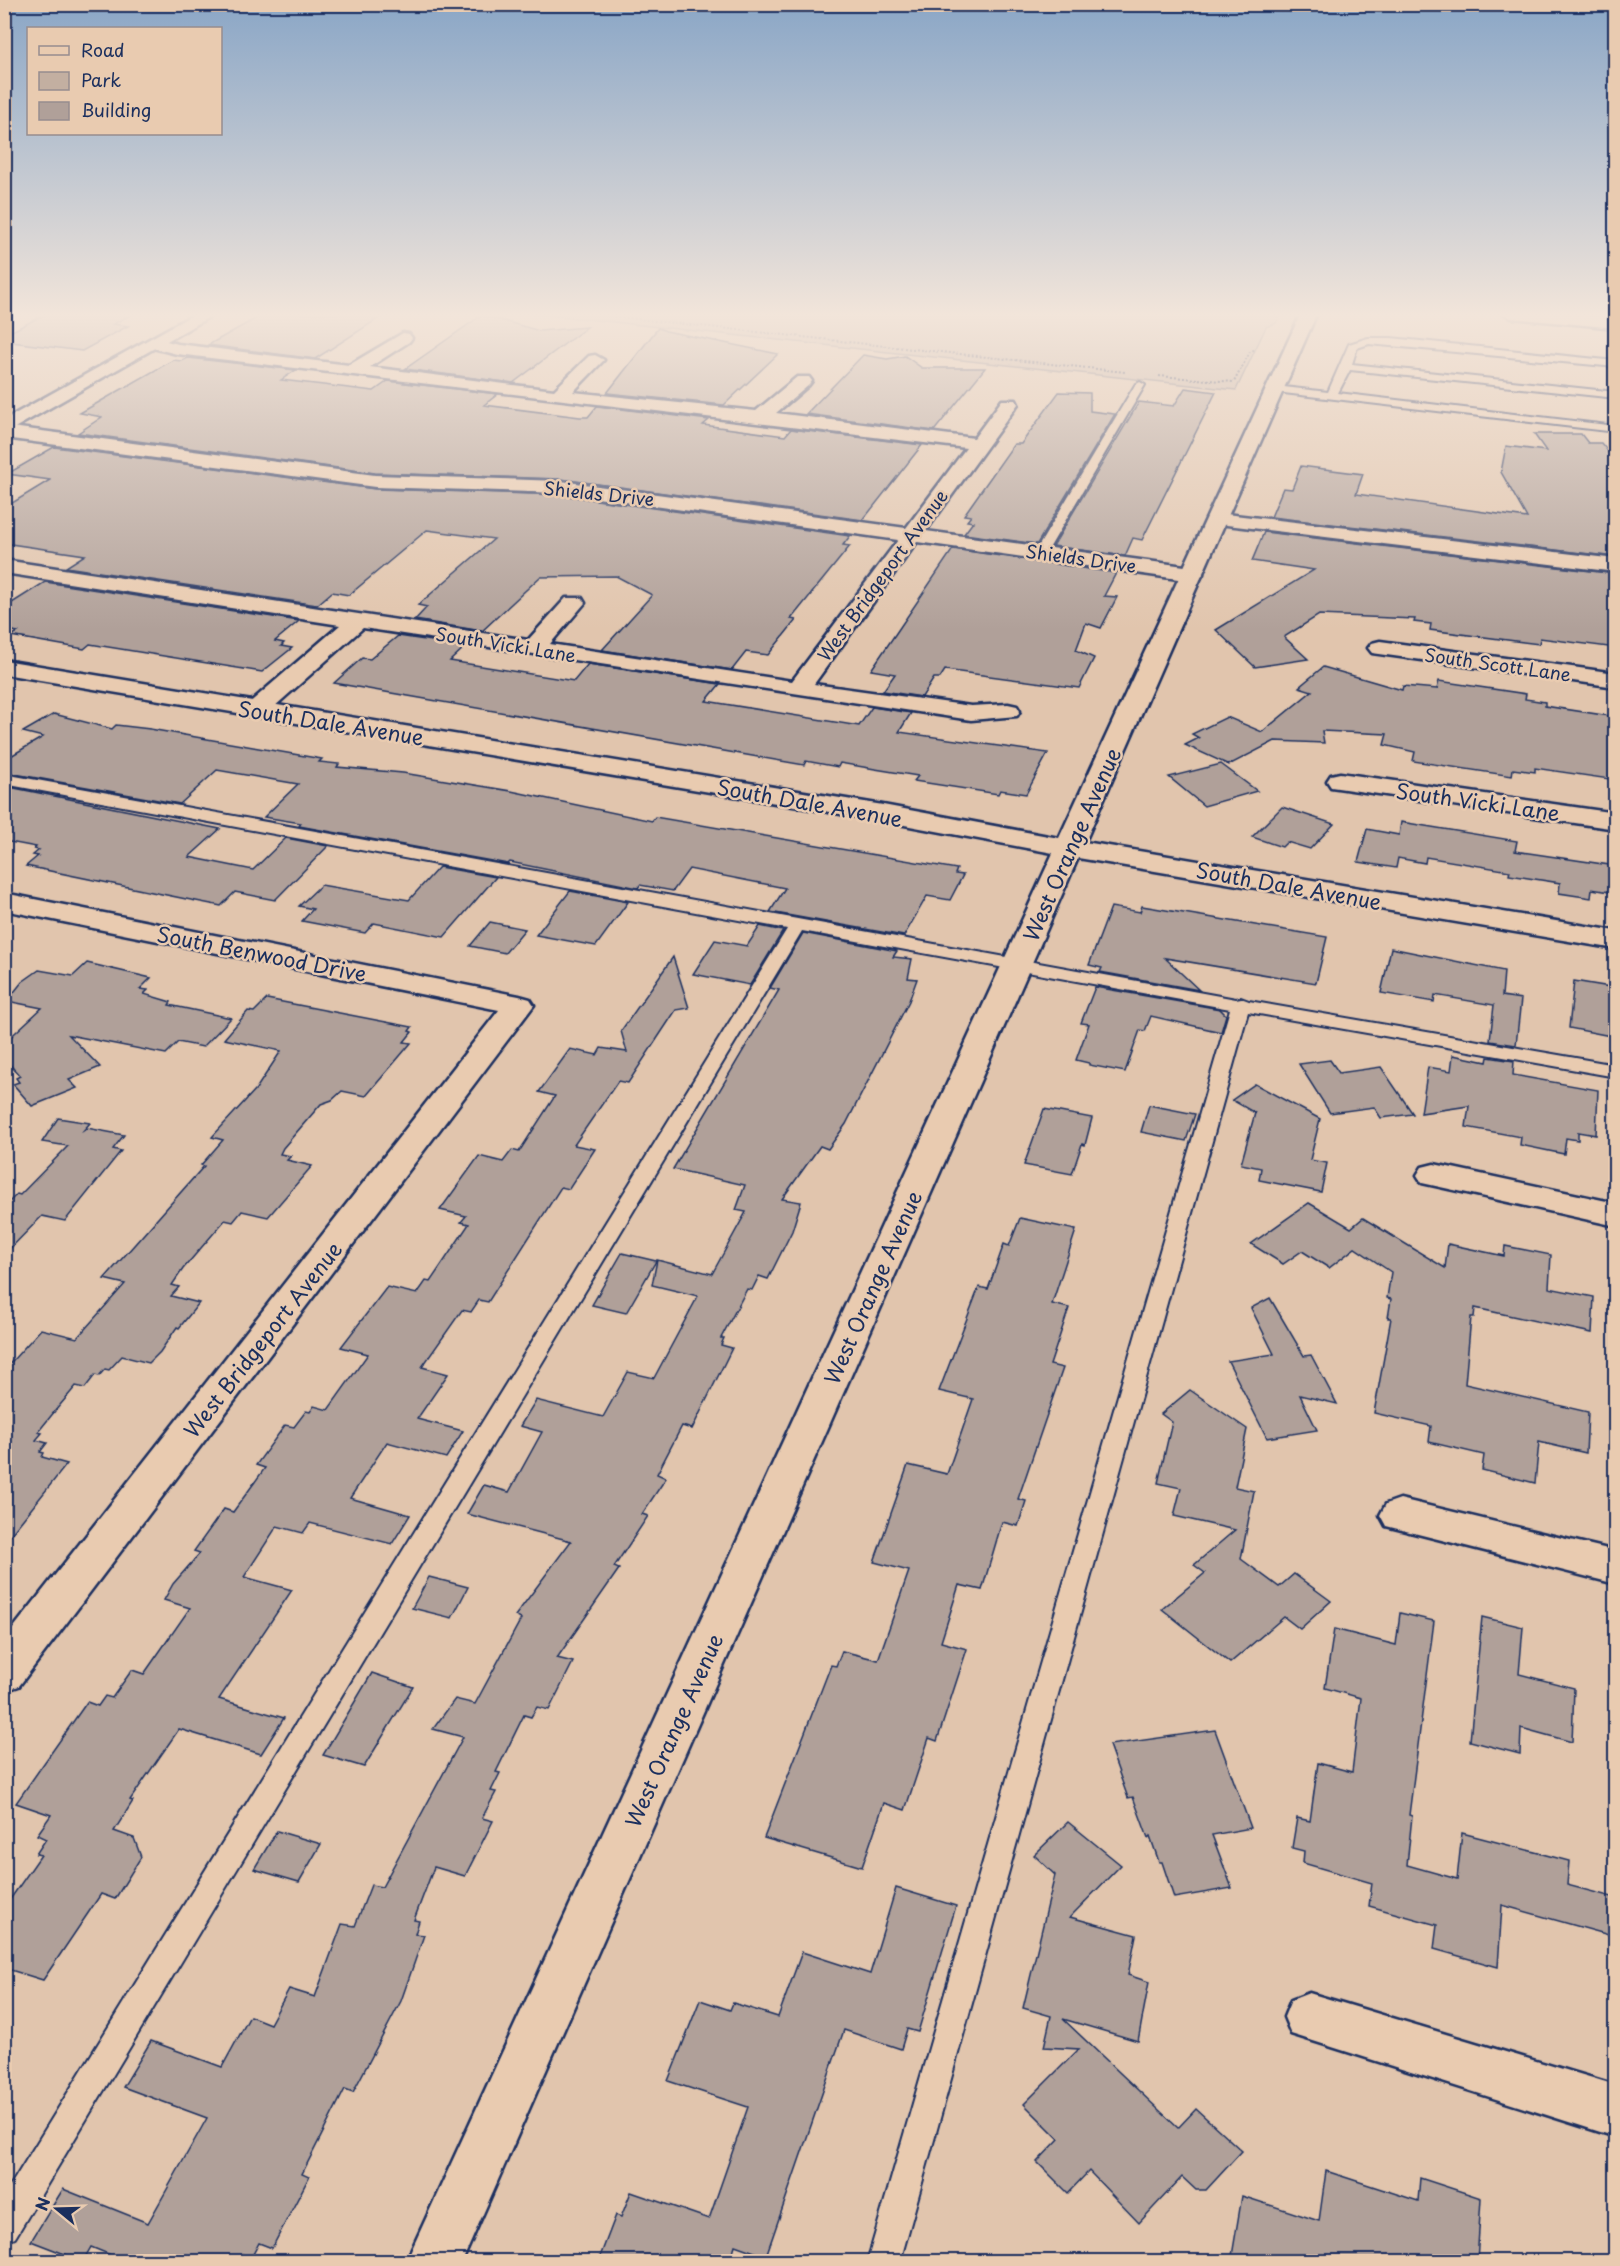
<svg xmlns="http://www.w3.org/2000/svg" width="1620" height="2266" font-family="'Playpen Sans',sans-serif">
<rect width="100%" height="100%" fill="#e1c5ad"/>
<filter id="ink" filterUnits="userSpaceOnUse"><feTurbulence type="fractalNoise" baseFrequency=".0167" numOctaves="2"/><feDisplacementMap in="SourceGraphic" scale="12" xChannelSelector="R" yChannelSelector="G"/><feConvolveMatrix kernelMatrix="1 2 1 2 8 2 1 2 1" color-interpolation-filters="sRGB"/></filter>
<g filter="url(#ink)">
<path fill="#c3afa1" stroke="#6f6f80" stroke-width="1.5" d="M531,313h750l-5,10 -10,4 -30,63z"/>
<g fill="#b0a099" stroke="#1b2f5e" stroke-width="1.5">
<path d="M48,313h86l-21,11 15,2 -46,25 -78,-10v-6z"/>
<path d="M273,313h114l-72,46 -107,-14 54,-30z"/>
<path d="M482,315l58,16 47,-4 -74,56 -108,-14z"/>
<path d="M658,328l8,3 112,23 -54,51 -117,-12z"/>
<path d="M863,355l24,4 18,-3 17,12h63l-51,63 -128,-17z"/>
<path d="M188,358l108,12 -15,10 93,11 14,-10 110,13 -14,11 96,12h8l9,-11 112,14 -6,5 82,11 6,-7 131,16 -59,75 -302,-41 -186,-6 -297,-40 24,-16 -22,-4 93,-53 9,1z"/>
<path d="M1185,388l31,4 -74,148 -9,-2 -8,18 -72,-10 86,-144 35,4z"/>
<path d="M1059,392l31,1v18l25,3 -78,130 -73,-10 9,-12 -6,-1 4,-5 -7,-1 50,-71h7z"/>
<path d="M1534,434h47l7,9h13l15,18v96l-345,-40 12,-29 9,1 9,-23 62,8 -7,20 171,24 -26,-46 5,-26 40,5z"/>
<path d="M54,447l321,42 186,6 289,41 -7,9 7,1 -59,73 5,1 -28,35 -22,-3 -14,18 -130,-20 50,-55 -36,-19 -76,1 -58,54 -67,-11 12,-13 -9,-2 76,-66 -67,-9 -78,65 -17,-3 -15,13 -251,-38 19,-12 -81,-12v-35l46,-28 -43,-6z"/>
<path d="M1264,532l352,42v74l-76,-10 -1,6 -109,-14 1,-6 -17,-2 1,-3 -96,-4 -35,22 24,22 -53,8 -39,-37 98,-60 -62,-9z"/>
<path d="M953,549l163,24 -12,23 13,1 -16,31 -15,-5 -10,27 18,8 -15,30 -134,-18 -5,8h-6l-12,19 -39,-6 12,-17 -24,-4z"/>
<path d="M45,582l254,39 -24,20 9,2 -3,3 11,2 -30,24 -172,-28 -6,5 -73,-13 7,-4 -14,-3v-21z"/>
<path d="M398,636l68,10 -16,15 124,20 14,-17 132,20 -14,17 153,25 13,-19 39,6 -12,19 149,21 -22,41 -26,-4 -2,4 -84,-13 4,-5 -43,-7 -35,-6 -2,4 -32,-6 -2,4 -470,-82 28,-25 8,1z"/>
<path d="M1323,667l79,23 1,-4 34,3 2,-8 87,13 -1,5 20,3v4l71,11v63l-81,-12v4l-22,-3 -1,7 -99,-15 2,-9 -31,-7 3,-11 -65,-3 2,12 -49,-2 -46,24 -44,-20 14,-7 -7,-4 35,-17 35,15 50,-41 -13,-4z"/>
<path d="M54,714l58,15 4,-4 34,4 172,30 -3,3 20,2 -2,3 66,6 108,18 141,30 3,-4 302,52 -2,5 8,1 -13,25 -23,-4 -23,40 -134,-24 15,-24 -96,-19 -16,22 -33,-6 -2,3 -128,-26 -2,2 -209,-38 2,-3 -37,-6 34,-33 -81,-14 -37,34 -176,-32v-12l39,-23 -20,-5z"/>
<path d="M1221,764l36,27 -53,15 -35,-29z"/>
<path d="M4,786l216,43 -31,28 64,13 33,-32 42,8 -53,54 -40,-8 -14,14 -35,-7 -160,-33 12,-10 -5,-1 6,-5 -5,-1 2,-2 -32,-6z"/>
<path d="M1282,807l52,17 -24,25 -23,-7 -5,5 -30,-10z"/>
<path d="M1401,822l116,19 -2,10 101,15v27l-24,-4 -1,9 -32,-5 1,-10 -51,-8 1,-4 -84,-14 -1,6 -27,-5 -2,10 -38,-6 9,-33 32,6z"/>
<path d="M439,867l57,10 -52,60 -70,-14 -9,10 -63,-12 11,-12 -14,-3 22,-21 88,15z"/>
<path d="M570,891l58,11 -32,44 -60,-11z"/>
<path d="M1142,906l185,31 -11,46 -151,-25 34,32 -99,-18 2,-4 -13,-3 22,-58 29,5z"/>
<path d="M490,922l35,7 -20,24 -35,-7z"/>
<path d="M760,926l23,5 -33,54 -57,-11 22,-34 32,6z"/>
<path d="M803,933l94,18 -4,6 19,2 -4,19 9,1 -8,22 -63,123 -18,25 -8,-3 -38,53 19,3 -9,29 -24,48 -9,-3 -7,14 -5,-1 -26,49h3l-3,7 11,3 -40,81 -10,-3 -25,48 9,4 -24,36 6,2 -34,51 5,2 -62,89 16,4 -24,48 -12,-3 -6,10 -7,-2 -28,57 4,1 -9,18 5,1 -14,26 11,3 -28,55 -31,-9 -20,53 5,1 -4,13 9,1 -23,66 -48,91 -8,-3 -43,85 7,3 -37,71 -13,-5 -8,15 -9,-4 -4,8h-110l-37,-15 -8,14 -52,-20 32,-52 85,34 59,-105 -84,-31 28,-46 71,26 28,-51 20,8 19,-35 26,8 27,-73 13,2 16,-41 11,2 81,-150 -30,-8 22,-30 20,5 46,-85 -6,-3 56,-75 -104,-27 17,-29 25,7 33,-60 -22,-6 16,-26 67,17 25,-45 26,6 44,-82 -46,-11 5,-25 55,14 34,-62 -10,-2 9,-25 -72,-16 106,-179 -9,-2z"/>
<path d="M1391,948l113,23 -2,25 19,3 -5,46 -26,-4 4,-36 -59,-10 -1,7 -53,-9z"/>
<path d="M673,957l16,51 -13,2 -48,73 -10,-2 -44,64 21,4 -26,40 -8,-2 -73,115 -9,-2 -8,12 -9,-2 -40,57 26,7 -31,45 46,12 -17,27 -59,-16 -37,56 60,17 -18,29 -82,-21 -7,10 -26,-7 -33,51 48,13 -73,109 65,19 -23,36 -82,-25 -49,71 3,1 -19,30 20,7 7,19 -26,42 -14,-5 -58,86 -39,-12v-60l37,-53 -5,-1 10,-15 -9,-4 14,-20 -35,-12 71,-101 11,4 7,-10 7,2 20,-28 12,4 46,-66 -26,-8 9,-16 27,-31 -6,-2 30,-42 9,3 32,-44 -9,-3 29,-40 9,2 12,-16 4,1 4,-6 14,4 40,-56 -27,-7 46,-60 30,7 9,-13 4,1 39,-58 -8,-2 5,-6 -26,-6 39,-54 24,6 9,-12 7,2 36,-56 -16,-4 31,-43 27,6 4,-7 26,4 -6,-21z"/>
<path d="M87,963l64,15 -11,11 8,1 -4,4 27,8 -2,3 62,13 -28,29 -25,-5 -12,12 -97,-19 31,32 -31,13 8,8 -45,18 -19,-22 6,-2 -3,-4 4,-2 -16,-18v-15l38,-35 -35,-7 15,-19 17,-12 34,6z"/>
<path d="M1574,981l42,7v49l-47,-9z"/>
<path d="M1095,987l125,22 6,6 -5,17 -70,-16 -6,15 -5,-1 -15,42 -36,-7v-2l-13,-3 13,-36 -8,-1z"/>
<path d="M267,999l145,28 -3,4 3,1 -8,10 7,1 -45,53 -24,-5 -10,9 -11,4 -38,44 -3,6 11,2 -4,4 25,6 -44,51 -26,-6 -9,11 -8,-2 -42,49 -11,16 7,2 -8,9 28,7 -20,25 -2,-1 -17,25 -11,11 -27,-7 -13,14 -4,-1 -6,7 -4,-1 -10,13 -9,-2 -21,25 -17,21 4,1 -6,7 11,3 -7,9 4,1 -2,4 25,7 -63,79v-173l37,-41 36,9 48,-54 -21,-5 100,-113 -3,-1 22,-25 -11,-3 44,-48 25,-38 -57,-12 24,-28 6,1z"/>
<path d="M1453,1055l34,7 1,-5 26,4 -1,14 85,15 -2,45 -18,-3v8l-12,-2 -2,16 -44,-9 1,-8 -55,-10 3,-21 -48,7 7,-46 23,4z"/>
<path d="M1330,1060l9,13 42,-6 32,47 -32,4 -7,-11 -44,6 -31,-49z"/>
<path d="M1255,1084l65,35 -10,41 17,3 -6,29 -62,-12 2,-12 -20,-4 14,-51 -23,-13z"/>
<path d="M1149,1105l46,9 -9,27 -45,-9z"/>
<path d="M1044,1109l48,9 -7,27 -3,-1 -10,30 -48,-9z"/>
<path d="M58,1118l32,5 -8,9 5,-4 37,7 -11,14 8,2 -56,70 -23,-5 -38,39v-48l13,-13 3,1 48,-49 -26,-4z"/>
<path d="M1309,1203l42,25 12,-10 82,50 3,-24 56,12 1,-10 46,9 -2,33 45,9 -2,36 -117,-25 -1,9h-3l-6,67 123,28 -2,41 -47,-11 -4,41 -53,-13 2,-15 -55,-13 2,-16 -57,-13 17,-95h-3l3,-19 -4,-1 4,-26 -36,-24 -26,20 -27,-17 -19,13 -32,-20z"/>
<path d="M1020,1218l56,12 -24,74 17,4 -19,57 13,3 -45,131 8,2 -8,25 -16,-4 -20,68 -23,-5 -18,57 26,7 -30,92 -8,-3 -24,72 -21,-7 -22,64 -98,-29 67,-173 5,1 6,-15 36,9 31,-89 -35,-9 34,-97 39,9 26,-75 -34,-8 40,-104 9,2 16,-45 5,2z"/>
<path d="M622,1253l34,8 -30,52 -34,-8z"/>
<path d="M1270,1298l34,58 7,-1 26,49 -37,-9 17,35 -50,8 -39,-77 46,-7 -23,-46z"/>
<path d="M1190,1390l57,39 -12,58 19,4 -13,68 38,28 15,-13 37,27 -31,28 -16,-12 -54,46 -68,-54 43,-36 -11,-8 41,-35 -61,-14 7,-28 -23,-5 14,-61 -11,-8z"/>
<path d="M429,1577l39,10 -16,31 -40,-10z"/>
<path d="M1400,1613l34,8 -25,194 3,1 -5,49 50,14 5,-46 107,28 -2,24 49,13v39l-114,-32 -4,62 -64,-18 3,-24 -68,-19 3,-23 -69,-20 1,-12 -12,-3 5,-30 13,3 8,-58 34,9 9,-74 -36,-10 9,-59 62,16z"/>
<path d="M1482,1617l41,10 -4,47 55,14 -2,54 -51,-14 -1,26 -50,-13z"/>
<path d="M372,1673l41,14 -49,80 -41,-12z"/>
<path d="M1215,1730l36,98 -39,7 20,53 -58,10 -12,-36h-3l-9,-26 -2,2 -15,-41 -5,1 -19,-53z"/>
<path d="M1068,1822l53,43 -51,52 66,18 -8,40 21,7 -11,59 -75,-22 115,109 18,-19 46,42 -36,39h-10l-14,-13 -43,46 -50,-52 -21,22 -31,-31 22,-23 -35,-35 55,-55 -35,-2 7,-31 -28,-8 32,-133 -21,-20z"/>
<path d="M277,1831l44,13 -22,38 -45,-13z"/>
<path d="M896,1888l60,18 -38,126 -11,-3 -6,20 -57,-19 -78,226 -31,-11 -5,17h-132l18,-47 5,2 10,-25 78,27 39,-112 -80,-26 32,-81 30,10 3,-7 45,14 24,-65 68,22z"/>
<path d="M1326,2171l92,30 2,-23 61,20 -4,64h-246l11,-66 77,25z"/>
</g>
<g fill="none" stroke-linecap="round" stroke-linejoin="round">
<defs>
<g id="service">
<path d="M1368,338h23l225,23v6l-247,-23 -12,4 -5,16 264,28v6l-266,-28 -12,23 278,33v6l-341,-40 -5,-3 5,-3 53,6 21,-48z"/>
<path d="M1140,382l5,3 -98,167 -2,3h-8l-2,-3 100,-167z"/>
<path d="M4,774l1232,225 5,-1 8,3 367,64v12l-368,-65 -348,1250h-33l363,-1253 -428,-78 -787,1307 -11,5v-47l783,-1267 -783,-145z"/>
</g>
<g id="minor">
<path d="M1503,313h58l55,5v10l-105,-10z"/>
<path d="M403,333l6,1 3,4 -3,4 -39,25 184,23 35,-34 6,-1 9,5 -31,32 183,19 41,-34h12l3,4 -3,4 -33,28 198,25 28,-38h14l2,4 -92,127 266,36 8,2 3,5 -3,5 -8,2 -275,-39 -103,142 157,22 37,-2 9,2 3,5 -3,5 -46,4 -608,-92 -98,87 -9,2 -9,-2 -3,-5 3,-5 93,-80 -336,-52v-13l524,80 38,-42h16l3,5 -35,41 242,37 106,-141 -337,-47 -186,-6 -371,-49v-12l371,49 186,6 345,47 60,-80 -789,-94 -28,-7 -3,-4 9,-5 23,6 171,21z"/>
<path d="M1217,513l399,46v13l-406,-49 -3,-4 3,-4z"/>
<path d="M1380,641l236,32v14l-244,-34 -4,-5 4,-5z"/>
<path d="M1340,773l276,40v16l-285,-42 -4,-6 4,-6z"/>
<path d="M4,893l515,103 11,3 4,6 -515,681 -15,5v-51l495,-630 -495,-100z"/>
<path d="M1434,1164l182,39v23l-194,-43 -5,-8 5,-8z"/>
<path d="M1400,1499l216,52v33l-230,-58 -6,-11 6,-11z"/>
<path d="M1309,1993l307,92v52l-325,-103 -7,-17 7,-17z"/>
</g>
<path id="tertiary" d="M1301,313h16l-232,529 531,89v18l-538,-91 -616,1404h-56l647,-1409 -170,-32 -879,-147v-14l879,145 176,33z"/>
<path id="secondary" d="M196,313h20l-212,121v-14z"/>
</defs>
<use href="#service" stroke="#1b2f5e" stroke-width="4"/>
<use href="#minor" stroke="#1b2f5e" stroke-width="5"/>
<use href="#tertiary" stroke="#1b2f5e" stroke-width="5"/>
<use href="#secondary" stroke="#1b2f5e" stroke-width="5"/>
<g stroke="#1b2f5e" stroke-width="2" stroke-dasharray="2 2" stroke-linecap="butt">
<path d="M582,313l543,59"/>
<path d="M1159,376l75,6 16,-30 5,-3"/>
</g>
<use href="#service" fill="#e9cbb0" fill-rule="evenodd"/>
<use href="#minor" fill="#e9cbb0" fill-rule="evenodd"/>
<use href="#tertiary" fill="#e9cbb0" fill-rule="evenodd"/>
<use href="#secondary" fill="#e9cbb0" fill-rule="evenodd"/>
</g>
</g>
<linearGradient id="sky" x2="0" y2="1"><stop stop-color="#8aa6c6"/><stop offset="0.5" stop-color="#f2e5da"/><stop offset="1" stop-color="#f2e5da" stop-opacity="0"/></linearGradient>
<rect width="1620" height="630" fill="url(#sky)"/>
<g text-anchor="middle" dominant-baseline="central" stroke-width="5" stroke-linejoin="round" paint-order="stroke">
<g font-size="18" fill="#1b2f5e" stroke="#e9cbb0">
<text transform="translate(599 493) rotate(6)">Shields Drive</text>
<text transform="translate(1081 558) rotate(8)">Shields Drive</text>
<text transform="translate(882 575) rotate(-54)">West Bridgeport Avenue</text>
<text transform="translate(506 644) rotate(9)">South Vicki Lane</text>
<text transform="translate(1498 664) rotate(8)">South Scott Lane</text>
</g>
<g font-size="21" fill="#1b2f5e" stroke="#e9cbb0">
<text transform="translate(331 722) rotate(9)">South Dale Avenue</text>
<text transform="translate(1478 801) rotate(8)">South Vicki Lane</text>
<text transform="translate(810 802) rotate(10)">South Dale Avenue</text>
<text transform="translate(1071 844) rotate(-66)">West Orange Avenue</text>
<text transform="translate(1289 885) rotate(10)">South Dale Avenue</text>
<text transform="translate(262 953) rotate(11)">South Benwood Drive</text>
<text transform="translate(872 1287) rotate(-66)">West Orange Avenue</text>
<text transform="translate(262 1339) rotate(-52)">West Bridgeport Avenue</text>
<text transform="translate(673 1730) rotate(-66)">West Orange Avenue</text>
</g>
</g>
<rect width="1620" height="2266" fill="none" stroke="#e9cbb0" stroke-width="24"/>
<rect x="12" y="12" width="1596" height="2242" fill="none" stroke="#1b2f5e" stroke-width="2" filter="url(#ink)"/>
<rect x="27" y="27" width="195" height="108" fill="#e9cbb0" stroke="#978d8f" stroke-width="1.5"/>
<rect x="39" y="46" width="30" height="9" fill="#e9cbb0" stroke="#978d8f" stroke-width="1.5"/>
<text x="81" y="57" font-size="18" fill="#1b2f5e">Road</text>
<rect x="39" y="72" width="30" height="18" fill="#c3afa1" stroke="#978d8f" stroke-width="1.5"/>
<text x="81" y="87" font-size="18" fill="#1b2f5e">Park</text>
<rect x="39" y="102" width="30" height="18" fill="#b0a099" stroke="#978d8f" stroke-width="1.5"/>
<text x="81" y="117" font-size="18" fill="#1b2f5e">Building</text>
<g transform="translate(57 2209) rotate(289)" stroke="#e9cbb0" stroke-width="4.5" paint-order="stroke">
<path d="M0-4.5L10 22L0 15L-10 22Z" fill="#1b2f5e"/>
<text y="-9" font-size="16" font-weight="bold" text-anchor="middle" fill="#1b2f5e">N</text>
</g>
</svg>
